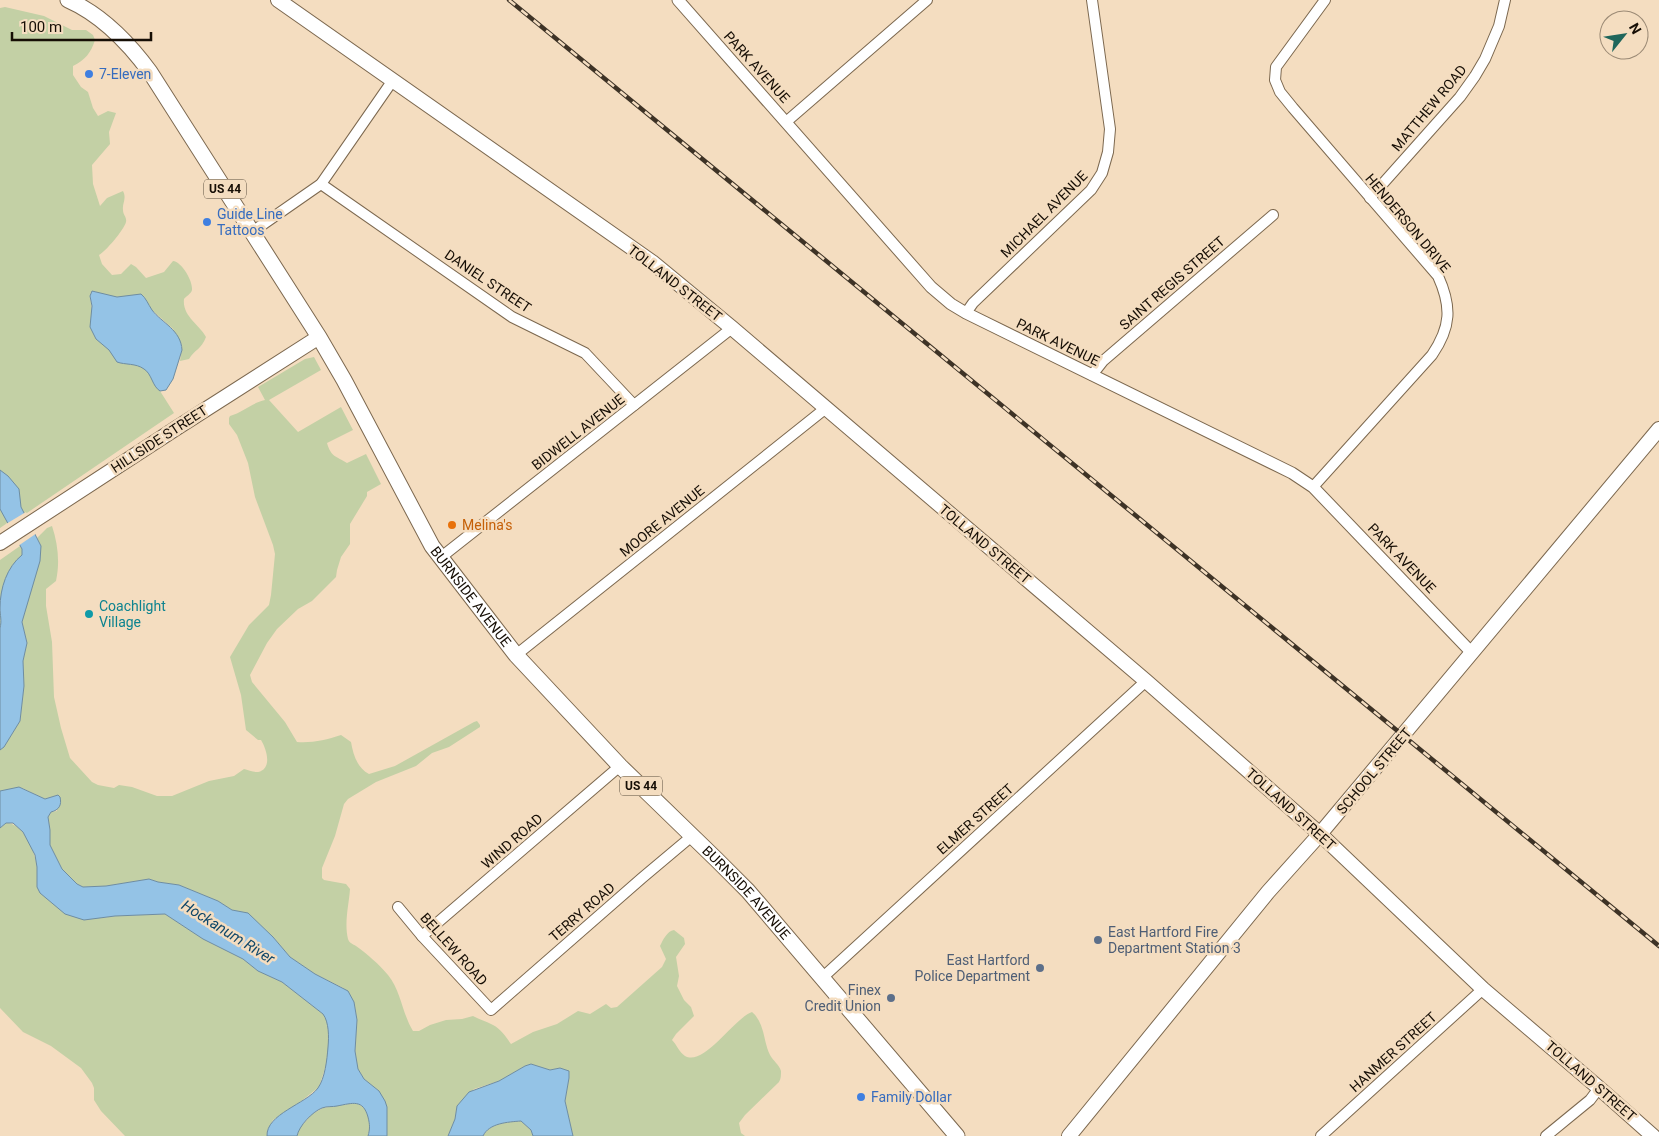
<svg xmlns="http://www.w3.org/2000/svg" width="1659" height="1136" font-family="Roboto,sans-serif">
<rect width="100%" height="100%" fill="#f4ddc0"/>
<g fill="#c3d0a5" fill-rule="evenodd">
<path d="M5,7l39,9 28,14h14l7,5 2,5c-4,13 -10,20 -22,26v9l8,12 7,5 5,16 5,8 10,-5 8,2 -7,19 1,12 -18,21 1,19 7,22 7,-8 16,-7c4,8 -1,12 0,19 0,5 4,7 3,12 -2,8 -21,30 -27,33l3,9 10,11 9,-1 10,-10 5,3 10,11 18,-6 9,-11c9,1 20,20 19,29 -1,4 -6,6 -8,9 -2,17 15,25 22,38 -5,13 -11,12 -17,22l-9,2 2,-15 -9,-17 -21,-19 8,81 14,22 -153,104 -2,-2 -19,13v-520zM94,291l12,5 -14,14 -2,-14 1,-4z"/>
<path d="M314,357l7,13 -52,30 29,32 43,-25 12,23 -26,13c4,14 9,13 20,20l19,-9 15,30 -14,8v4l-17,28v20l-9,13 -4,13 -1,7 -24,24 -14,8 -21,20 -10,14 -17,32 2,7 33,40 12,20c16,1 29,-2 44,-7l10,7c2,12 6,26 18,32l26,-8 79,-44 3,-1 3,4v2l-31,20 -17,6 -16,13 -40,16 -28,17 -4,5 -9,32 -13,32v10l2,2 22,4 4,5c-1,15 -6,34 -2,50 1,4 5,5 8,7 11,8 23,18 32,29 13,16 14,38 25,56h6l11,-6 16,-5 16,-1 11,-3c7,4 13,5 20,9 8,4 13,12 18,19l22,-12 24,-8 21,-13 12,3 16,-10 5,4 6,-1 45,-40 4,-8 -6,-13c3,-6 7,-15 14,-16l10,8 1,6 -9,13 3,19 -2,10 7,14 7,7 3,9 -18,18 -4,6c5,5 7,12 13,16 19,11 49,-38 67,-44 13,11 11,29 18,43 3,6 9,9 11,16 0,4 0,8 -2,11l-34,33 -6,8 2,10 4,3h-172l-8,-35 4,-23 -9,-10 -10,2 -19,-6 -6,2 -26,15 -25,8 -17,17 -2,13 -7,17h-61l-1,-11 -7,-34 -15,-12 -6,-10 -3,-18 2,-31 -3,-18 -11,-14 -28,-14 -25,-17 -17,-20 -25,-23 -16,-4 -14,-9 -39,-16 -21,-3 -9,-3 -43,7 -23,1 -6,-3 -15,-15 -12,-24v-15l-2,-13 3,-5 6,-1 1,-16 -13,4 -23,-11 -22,3v-41l4,-3 16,-26 4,-35 -1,-25 4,-18 -5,-21 19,-76 -4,-8 10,-10 5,-2c6,18 8,37 4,55l-10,8v17l6,36 2,55 7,31 9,30 22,24 6,3 16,3 5,-3 13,2 25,9h15l37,-15 25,-5 10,-7c5,1 13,5 17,2 11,-5 5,-23 0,-31h-3l-12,-10 -5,-35 -11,-38 19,-32 20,-20 2,-10 4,-41 -2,-9 -18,-48 -7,-34 -11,-28 -8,-11v-6l1,-2c13,-4 22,-13 35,-16l-7,-13 47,-28z"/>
<path d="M20,546l2,3v6c-13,11 -21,36 -22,53 0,7 2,13 0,20v-68z"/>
<path d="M6,823c18,0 29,28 31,44 1,6 0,14 0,20l65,31 13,-2 50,-2 38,25 40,20 15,12 24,11 41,32 4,5 2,19 -2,24 -8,25 -24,19 -22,14 -6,11v5h-142l-24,-25 -7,-11v-12l-2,-5 -11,-15 -30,-22 -28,-14 -23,-24v-180z"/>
<path d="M355,1103c14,3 17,21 13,33h-71l1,-6 14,-16 11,-6z"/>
<path d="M521,1121l10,9 2,6h-50c6,-13 25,-14 38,-15z"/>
</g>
<g fill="#94c3e6" stroke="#6e8da2">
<path d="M92,291l25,6 24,-3c5,4 7,10 11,16 10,13 29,20 30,40l-9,29 -7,11 -6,1c-8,-5 -8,-17 -16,-22 -8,-6 -19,-4 -27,-7l-8,-12 -13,-11 -6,-12 2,-21 -2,-10z"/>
<path d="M0,470l8,6 11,13 2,18 20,39 -1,15 -18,61 5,21 -4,18 1,25 -4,35 -16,26 -4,3v-122c2,-7 0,-13 0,-20 0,-20 7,-41 22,-53v-6l-22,-40z"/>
<path d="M19,787l26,12 13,-4 2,2c2,8 -1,13 -9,15l-3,5 2,13v15l12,24 15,15 6,3 23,-1 43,-7 9,3 21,3 39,16 14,9 16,3 25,24 17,20 25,17 33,17 6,11 3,18 -2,31 3,18 6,10 15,12 6,10 2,6v29h-19c2,-7 2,-11 0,-19 -5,-18 -15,-14 -31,-11 -4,1 -10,0 -15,2 -10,4 -23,18 -25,28h-30c-1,-22 39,-32 51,-48 7,-10 9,-28 10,-41 1,-10 1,-25 -5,-33l-41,-32 -24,-11 -15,-12 -40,-20 -38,-25 -50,2 -31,4 -19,-6 -25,-21 -3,-6v-20l-2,-12 -12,-23 -10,-9h-7l-6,5v-37z"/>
<path d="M531,1064l19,6 10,-2 9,3v7l-4,23 8,35h-40l-2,-6 -10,-9c-13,1 -32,2 -38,15h-35l7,-17 2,-13 12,-14 30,-11 26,-15z"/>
</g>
<path fill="#f4ddc0" d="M26,512l11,21 -19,13 -12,-22z"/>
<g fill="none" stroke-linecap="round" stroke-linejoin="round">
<defs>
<g id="minor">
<path d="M786,122l141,-122"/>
<path d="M321,184l191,133 73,36 49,52"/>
<path d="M1370,198l90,-101 15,-21 10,-17 14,-33 6,-26"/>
<path d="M252,232l69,-48 72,-104"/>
<path d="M966,313l7,-10 118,-113 11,-17 6,-21 2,-23 -18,-129"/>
<path d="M1092,375l11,-14 170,-146"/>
<path d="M1313,487l119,-132c19,-28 20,-48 6,-79l-145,-168 -13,-16 -5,-12 1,-13 49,-67"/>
<path d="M440,558l292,-230"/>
<path d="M516,655l310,-247"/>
<path d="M398,907l24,29 69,74 151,-132 50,-42"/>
<path d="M422,936l198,-170"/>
<path d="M822,978l324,-297"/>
<path d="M1321,1136l162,-147"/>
<path d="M1546,1136l44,-36 9,-12"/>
</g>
<path id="tertiary" d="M678,0l253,287 20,17 15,9 326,160 21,14 159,166"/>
<g id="secondary">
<path d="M278,0l374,262 80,66 414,353 174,153 163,155 116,99 54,48"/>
<path d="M0,543l175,-114 144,-92"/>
<path d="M1069,1136l199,-244 52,-58 339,-405"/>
</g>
<g id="primary">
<path id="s1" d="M68,0c34,15 60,42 82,72l169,265 25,43 88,166 84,109 104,111 97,94 31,31 209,245"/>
</g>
</defs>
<use href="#minor" stroke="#7c684f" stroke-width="12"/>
<use href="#tertiary" stroke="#7c684f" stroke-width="13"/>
<use href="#secondary" stroke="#7c684f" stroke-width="16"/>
<use href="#primary" stroke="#7c684f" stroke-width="17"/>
<use href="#minor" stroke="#fff" stroke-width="10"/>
<use href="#tertiary" stroke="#fff" stroke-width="11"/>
<use href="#secondary" stroke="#fff" stroke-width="14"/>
<use href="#primary" stroke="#fff" stroke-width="15"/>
<defs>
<path id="rail" d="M509,0l1150,946"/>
</defs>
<use href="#rail" stroke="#3e3326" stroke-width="4.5"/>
<use href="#rail" stroke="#f4ddc0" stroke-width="2.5" stroke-dasharray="8" stroke-linecap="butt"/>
</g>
<g fill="#3f7fe0" stroke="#f4ddc0" stroke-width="2">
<circle cx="89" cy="74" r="5"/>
<circle cx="207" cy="222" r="5"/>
<circle cx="861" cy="1097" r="5"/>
</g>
<circle fill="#e8710a" stroke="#f4ddc0" stroke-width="2" cx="452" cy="525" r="5"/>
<circle fill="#0f9aa8" stroke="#f4ddc0" stroke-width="2" cx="89" cy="614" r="5"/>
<g fill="#5c6f8a" stroke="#f4ddc0" stroke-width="2">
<circle cx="1098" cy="940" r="5"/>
<circle cx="1040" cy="968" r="5"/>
<circle cx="891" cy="998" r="5"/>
</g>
<g text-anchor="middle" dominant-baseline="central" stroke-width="5" stroke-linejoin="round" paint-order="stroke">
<g fill="#f4ddc0" stroke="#594c3d" stroke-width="1">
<rect x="204" y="179.5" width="42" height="19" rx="4"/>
<rect x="620" y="776.5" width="42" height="19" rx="4"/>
</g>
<g font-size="12" font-weight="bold" fill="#160e05">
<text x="225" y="189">US 44</text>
<text x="641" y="786">US 44</text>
</g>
<g font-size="14" fill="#160e05" stroke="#f4ddc0">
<text transform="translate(757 67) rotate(48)">PARK AVENUE</text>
<text transform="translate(1429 108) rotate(-50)">MATTHEW ROAD</text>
<text transform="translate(1044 214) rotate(-45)">MICHAEL AVENUE</text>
<text transform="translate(1408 223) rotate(50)">HENDERSON DRIVE</text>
<text transform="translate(488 281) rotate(34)">DANIEL STREET</text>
<text transform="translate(675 283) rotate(38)">TOLLAND STREET</text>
<text transform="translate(1172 283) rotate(-41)">SAINT REGIS STREET</text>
<text transform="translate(1058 342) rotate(26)">PARK AVENUE</text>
<text transform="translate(578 432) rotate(-38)">BIDWELL AVENUE</text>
<text transform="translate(159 439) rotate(-33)">HILLSIDE STREET</text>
<text transform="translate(662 521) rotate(-39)">MOORE AVENUE</text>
<text transform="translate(985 544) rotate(40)">TOLLAND STREET</text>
<text transform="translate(1402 558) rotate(46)">PARK AVENUE</text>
<text stroke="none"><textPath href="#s1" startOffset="726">BURNSIDE AVENUE</textPath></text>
<text transform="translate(1374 771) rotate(-50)">SCHOOL STREET</text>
<text transform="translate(1291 809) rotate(42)">TOLLAND STREET</text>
<text transform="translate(975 819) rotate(-42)">ELMER STREET</text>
<text transform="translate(512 841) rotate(-41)">WIND ROAD</text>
<text stroke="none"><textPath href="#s1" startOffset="1131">BURNSIDE AVENUE</textPath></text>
<text transform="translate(582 912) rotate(-41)">TERRY ROAD</text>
<text transform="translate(454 949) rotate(48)">BELLEW ROAD</text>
<text transform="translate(1393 1052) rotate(-42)">HANMER STREET</text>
<text transform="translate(1591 1081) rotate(41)">TOLLAND STREET</text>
</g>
<g font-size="14" fill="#366cbe" stroke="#f4ddc0" text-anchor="start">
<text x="99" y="74">7-Eleven</text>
<text x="217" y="214">Guide Line<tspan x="217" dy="16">Tattoos</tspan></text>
<text x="871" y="1097">Family Dollar</text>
</g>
<g font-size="14" fill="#c56008" stroke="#f4ddc0" text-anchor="start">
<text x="462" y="525">Melina's</text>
</g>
<g font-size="14" fill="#0d838f" stroke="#f4ddc0" text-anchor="start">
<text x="99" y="606">Coachlight<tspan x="99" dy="16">Village</tspan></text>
</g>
<g font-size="14" fill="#4e5e75" stroke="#f4ddc0" text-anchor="end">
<text x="1108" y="932" text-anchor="start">East Hartford Fire<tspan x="1108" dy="16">Department Station 3</tspan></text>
<text x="1030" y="960">East Hartford<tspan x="1030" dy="16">Police Department</tspan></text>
<text x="881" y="990">Finex<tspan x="881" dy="16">Credit Union</tspan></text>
</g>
<g font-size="15" font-style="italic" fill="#0f4769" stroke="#f4ddc0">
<text transform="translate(228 932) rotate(32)">Hockanum River</text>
</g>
</g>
<g transform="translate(1624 35) rotate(60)"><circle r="24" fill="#f4ddc0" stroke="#9b8a75"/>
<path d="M0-4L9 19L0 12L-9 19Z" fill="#1f665b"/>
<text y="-8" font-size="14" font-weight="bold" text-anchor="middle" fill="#160e05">N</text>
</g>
<path d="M12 32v8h139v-8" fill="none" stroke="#160e05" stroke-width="2.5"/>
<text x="20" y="32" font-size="15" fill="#160e05" stroke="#f4ddc0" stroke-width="4" paint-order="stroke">100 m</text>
</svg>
